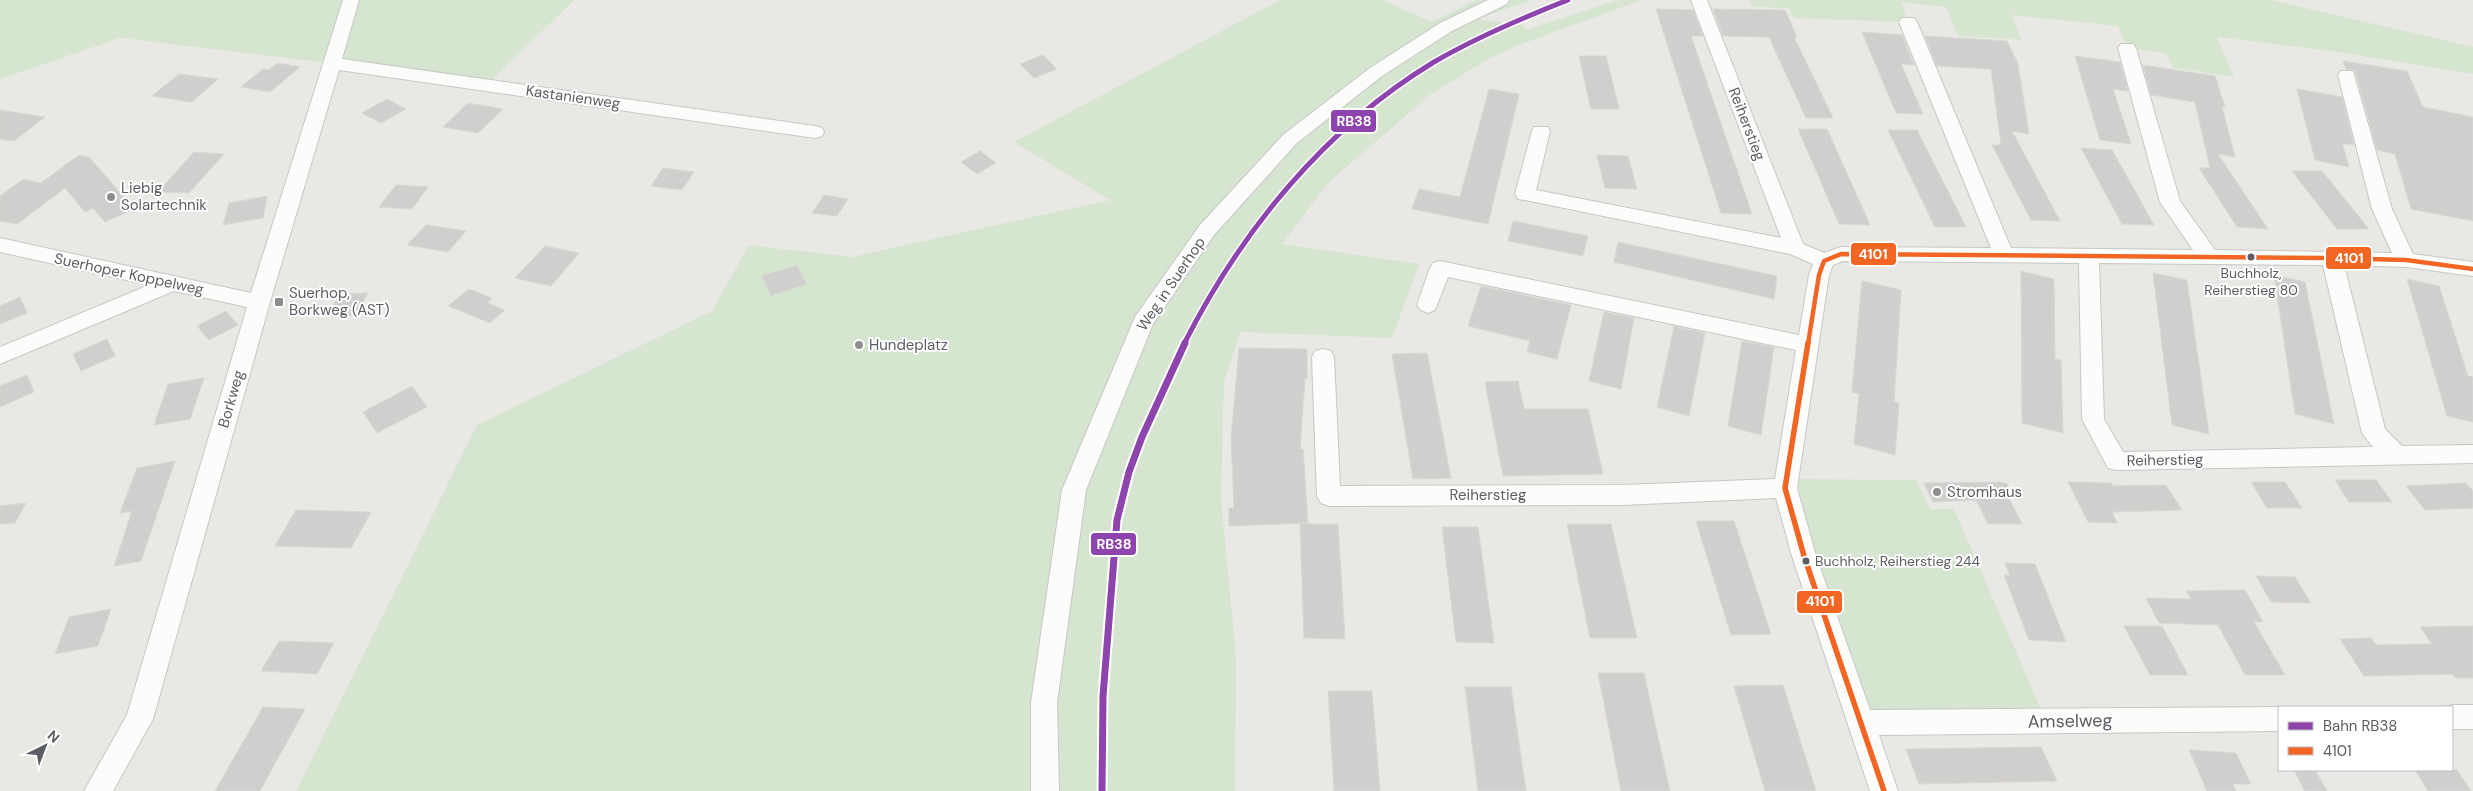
<svg xmlns="http://www.w3.org/2000/svg" width="2473" height="791" font-family="'DM Sans',sans-serif">
<rect width="100%" height="100%" fill="#eae8e4"/>
<g fill="#d5e5d0">
<path d="M0,0h574l-87,85 -157,-22 -210,-25 -120,41z"/>
<path d="M1280,0h102l50,22 44,-22h56l-54,19 45,6 3,5 92,-30h23l-122,45 -29,13 -59,36 -102,88 -47,62 137,20 -27,74 -152,-6 -16,50 -3,116 15,160 -1,133h-939l181,-366 235,-114 37,-66 103,12 258,-57 -96,-58z"/>
<path d="M1750,0h521l202,47v27l-135,-22 -121,-15 17,40 -61,-9 -7,-15 -39,-5 -9,-22 -107,-11 11,25 -64,-4 -12,-29 -45,-5 7,20 -114,-4 -5,-10 -37,-1z"/>
<path d="M1787,479l129,1 14,29h24l92,212 -185,2z"/>
</g>
<g fill="#d1cfcd" stroke="#d9d7d4">
<path d="M1656,9l37,1 10,26h-12l61,178 -31,-1z"/>
<path d="M1713,9l72,1 12,27h-3l39,81h-27l-37,-81 -46,-1z"/>
<path d="M1862,32l40,3 12,30 -13,-1 22,50 -27,-1z"/>
<path d="M1925,36l82,5 11,23 11,70 -17,-3 48,90 -29,-1 -39,-75h9l-10,-76 -54,-3z"/>
<path d="M1043,55l14,14 -23,9 -14,-14z"/>
<path d="M1579,56h27l13,53h-28z"/>
<path d="M2075,56l45,6 8,29 -15,-2 18,55 -31,-4z"/>
<path d="M2343,61l64,10 16,36 50,10v104l-62,-12 -16,-55 -18,-4 -22,-80 -9,-1z"/>
<path d="M278,63l22,4 -30,25 -29,-5 22,-18 5,1z"/>
<path d="M2143,65l72,11 10,31h-3l13,50 -17,-3 50,75 -31,-2 -38,-59h11l-15,-66 -44,-7z"/>
<path d="M179,74l39,5 -26,23 -40,-6z"/>
<path d="M1489,89l30,5 -31,130 -76,-15 7,-20 41,8z"/>
<path d="M2297,89l45,8 12,48 -12,-2 7,24 -34,-7z"/>
<path d="M387,99l19,10 -25,14 -19,-10z"/>
<path d="M468,103l35,6 -25,24 -35,-6z"/>
<path d="M0,110l45,7 -31,24 -14,-2z"/>
<path d="M1798,129h29l43,96 -31,-1z"/>
<path d="M1888,130h29l49,97h-31z"/>
<path d="M2081,148l31,2 42,75 -32,-1z"/>
<path d="M980,151l16,12 -19,11 -16,-12z"/>
<path d="M194,152l30,2 -35,39 -31,-1z"/>
<path d="M79,155l10,2 45,52 -29,13 -12,-14 -8,4 -20,-24 -48,36 -17,-3v-25l23,-17 18,4z"/>
<path d="M1597,155l31,1 9,33 -32,-1z"/>
<path d="M663,168l31,4 -12,18 -31,-4z"/>
<path d="M2292,171h30l47,58h-32z"/>
<path d="M396,185l32,2 -16,22 -33,-2z"/>
<path d="M824,195l24,4 -11,17 -25,-3z"/>
<path d="M267,196l-4,22 -40,7 6,-22z"/>
<path d="M1513,221l75,15 -5,20 -75,-15z"/>
<path d="M426,225l40,6 -18,21 -41,-7z"/>
<path d="M1618,242l159,34 -3,23 -160,-37z"/>
<path d="M545,246l34,7 -28,33 -36,-8z"/>
<path d="M797,265l9,19 -35,12 -9,-20z"/>
<path d="M2021,271l33,8 1,80 6,1 2,73 -41,-10z"/>
<path d="M2153,273l34,7 22,154 -37,-9z"/>
<path d="M2274,275l31,7 29,142 -39,-10z"/>
<path d="M2407,279l32,7 29,90 5,1v45l-26,-6z"/>
<path d="M1862,281l39,9 -7,112 5,1 -4,52 -41,-11 5,-50 -7,-2z"/>
<path d="M1481,286l90,19 -14,54 -30,-7 3,-11 -62,-15z"/>
<path d="M469,289l23,9 -5,5 18,7 -15,13 -42,-17z"/>
<path d="M368,293l-12,22 -29,1 13,-22z"/>
<path d="M20,297l7,16 -27,11v-18z"/>
<path d="M226,311l12,14 -29,15 -12,-14z"/>
<path d="M1604,312l30,6 -13,71 -32,-8z"/>
<path d="M1674,326l31,7 -16,83 -32,-9z"/>
<path d="M107,339l8,17 -34,15 -8,-17z"/>
<path d="M1742,341l32,6 -13,88 -33,-9z"/>
<path d="M1239,348l68,1v29h-2l-5,71h3l5,74 -79,3v-18h5l-3,-70z"/>
<path d="M1427,353l24,125 -38,1 -21,-125z"/>
<path d="M27,375l7,17 -34,15v-21z"/>
<path d="M204,378l-14,41 -36,6 14,-41z"/>
<path d="M1518,381l6,28h64l15,65 -100,2 -18,-94z"/>
<path d="M412,386l15,21 -50,26 -14,-21z"/>
<path d="M175,461l-34,100 -27,5 18,-55 -12,2 17,-45z"/>
<path d="M2335,480h41l16,22h-43z"/>
<path d="M2001,482l7,2v12l14,28h-34l-12,-24 -43,2 -9,-19z"/>
<path d="M2068,482l43,1 2,3 53,-1 16,25 -70,2 5,11 -29,-1z"/>
<path d="M2251,482h34l17,26h-35z"/>
<path d="M2466,483l7,8v17l-48,2 -19,-24z"/>
<path d="M26,503l-11,20 -15,1v-18z"/>
<path d="M296,510l75,2 -20,36 -76,-2z"/>
<path d="M1696,521h38l37,113 -40,1z"/>
<path d="M1300,524h38l7,115 -41,-1z"/>
<path d="M1567,524h44l26,114h-47z"/>
<path d="M1442,527h36l16,116 -38,-1z"/>
<path d="M2005,563l30,1 31,78 -37,-2 -25,-65h6z"/>
<path d="M2256,576l39,1 16,26 -40,-1z"/>
<path d="M2245,590l18,32h-9l31,53h-40l-27,-50 -59,-2 -13,-25 45,1 -5,-8z"/>
<path d="M111,609l-13,37 -43,8 14,-37z"/>
<path d="M2124,626h38l26,49h-38z"/>
<path d="M2473,626v52h-17l-3,-4 -89,2 -24,-37 31,-1 5,7 56,-1 -12,-17z"/>
<path d="M279,641l55,2 -17,31 -56,-3z"/>
<path d="M1598,673h46l26,118h-49z"/>
<path d="M1783,685l33,106h-51l-31,-105z"/>
<path d="M1465,687h46l15,104h-48z"/>
<path d="M1328,691h44l8,100h-46z"/>
<path d="M263,707l42,2 -45,82h-45z"/>
<path d="M2041,747l16,34 -138,3 -13,-35z"/>
<path d="M2189,750l47,3 15,31h-18l3,7h-29z"/>
<path d="M2294,770h21l12,21h-22z"/>
<path d="M2415,770h42l14,21h-43z"/>
</g>
<g fill="none" stroke-linecap="round" stroke-linejoin="round">
<defs>
<g id="minor">
<path d="M343,0h16l-17,59 473,67 7,2 2,4 -2,4 -7,2 -476,-68 -69,232 -117,417 -40,72h-29l43,-76 120,-408 -73,-16 -174,73v-17l149,-62 -149,-33v-14l251,55z"/>
<path d="M1488,0h21l-2,4 -55,27 -70,45 -85,67 -83,92 -61,89 -67,166 -29,213 2,88h-28v-88l31,-213 73,-173 65,-92 83,-90 87,-67 70,-45z"/>
<path d="M1691,0h16l96,244 21,9 17,-6 150,1 -92,-226 3,-4h12l3,4 94,226 182,2 -33,-48 -42,-154 3,-4h12l3,4 44,153 35,49 177,3 -20,-44 -34,-134 3,-4h12l39,138 21,45 60,8v14l-67,-9 -62,-2 41,164 17,17 71,-1v18l-357,7 -8,-2 -26,-49 -3,-156 -236,-2 -10,4 -4,10 -32,213 19,68 54,154 409,-3h2l-2,24 -400,4 19,56h-28l-78,-235 -16,-58 -154,7 -293,1 -8,-3 -4,-7 -5,-139 3,-6 8,-2 8,2 3,6 6,129 282,-1 153,-6 21,-129 -348,-73 -13,33 -7,3 -7,-3 -4,-5 13,-37 3,-5 7,-2 359,74 10,-60 4,-11 -23,-10 -265,-54 -7,-1 -3,-5 17,-63 2,-4h14l2,4 -14,59 245,48zM2099,263l224,2 39,168 11,14 -250,5 -19,-33z"/>
<path d="M2452,705h21v24h-21v-22h-7z"/>
</g>
</defs>
<use href="#minor" stroke="#c6c7c6" stroke-width="2"/>
<use href="#minor" fill="#fcfcfb" fill-rule="evenodd"/>
<defs>
<path id="bus-1-far1" d="M1808,344l11,-69 5,-14 17,-7 491,4 74,2 67,9"/>
<path id="bus-1" d="M1808,343l-23,145 19,68 80,235"/>
</defs>
<use href="#bus-1-far1" stroke="#fff" stroke-width="8"/>
<use href="#bus-1" stroke="#fff" stroke-width="9"/>
<use href="#bus-1-far1" stroke="#f26522" stroke-width="4.5"/>
<use href="#bus-1" stroke="#f26522" stroke-width="5.5"/>
<defs>
<path id="rail-1-far1" d="M1184,344c57,-113 141,-216 250,-282 43,-25 88,-44 134,-62"/>
<path id="rail-1" d="M1102,791l1,-95 14,-176 12,-48 13,-35 43,-94"/>
</defs>
<use href="#rail-1-far1" stroke="#fff" stroke-width="8"/>
<use href="#rail-1" stroke="#fff" stroke-width="11"/>
<use href="#rail-1-far1" stroke="#8e44ad" stroke-width="5"/>
<use href="#rail-1" stroke="#8e44ad" stroke-width="7"/>
</g>
<g fill="#8c8e90" stroke="#fff" stroke-width="2">
<circle cx="111" cy="197" r="5"/>
<rect x="274" y="297" width="10" height="10" rx="2.5"/>
<circle cx="859" cy="345" r="5"/>
<circle cx="1937" cy="492" r="5"/>
</g>
<g fill="#5a5e62" stroke="#fff" stroke-width="2">
<circle cx="2251" cy="257" r="4.5"/>
<circle cx="1806" cy="561" r="4.5"/>
</g>
<g text-anchor="middle" dominant-baseline="central" stroke-width="4" stroke-linejoin="round" paint-order="stroke">
<g font-size="14" fill="#5a5e62" stroke="#fff">
<text x="2251" y="273">Buchholz,<tspan x="2251" dy="17">Reiherstieg 80</tspan></text>
<text x="1815" y="561" text-anchor="start">Buchholz, Reiherstieg 244</text>
</g>
<g font-size="15" fill="#5a5e62" stroke="#fff">
<text transform="translate(573 97) rotate(8)">Kastanienweg</text>
<text transform="translate(1747 124) rotate(69)">Reiherstieg</text>
<text transform="translate(129 274) rotate(12)">Suerhoper Koppelweg</text>
<text transform="translate(1171 284) rotate(-56)">Weg in Suerhop</text>
<text transform="translate(231 399) rotate(-74)">Borkweg</text>
<text transform="translate(2165 460) rotate(-1)">Reiherstieg</text>
<text x="1488" y="495">Reiherstieg</text>
</g>
<g font-size="15" fill="#5a5e62" stroke="#fff" text-anchor="start">
<text x="121" y="188">Liebig<tspan x="121" dy="17">Solartechnik</tspan></text>
<text x="289" y="293">Suerhop,<tspan x="289" dy="17">Borkweg (AST)</tspan></text>
<text x="869" y="345">Hundeplatz</text>
<text x="1947" y="492">Stromhaus</text>
</g>
<g font-size="18" fill="#5a5e62" stroke="#fff">
<text transform="translate(2070 721) rotate(-1)">Amselweg</text>
</g>
</g>
<g stroke="#fff" stroke-width="2">
<rect x="1330" y="109" width="47" height="24" rx="5" fill="#8e44ad"/>
<rect x="1850" y="242" width="47" height="24" rx="5" fill="#f26522"/>
<rect x="2325" y="246" width="47" height="24" rx="5" fill="#f26522"/>
<rect x="1090" y="532" width="47" height="24" rx="5" fill="#8e44ad"/>
<rect x="1796" y="590" width="47" height="24" rx="5" fill="#f26522"/>
</g>
<g font-size="14" text-anchor="middle" font-weight="bold" fill="#fff">
<text x="1354" y="126">RB38</text>
<text x="1873" y="259">4101</text>
<text x="2349" y="263">4101</text>
<text x="1114" y="549">RB38</text>
<text x="1820" y="606">4101</text>
</g>
<rect x="2278" y="706" width="175" height="65" fill="#ffffff" stroke="#bdbfc0"/>
<rect x="2288" y="722" width="25" height="8" fill="#8e44ad" stroke="#bdbfc0"/>
<text x="2323" y="731" font-size="15" fill="#5a5e62">Bahn RB38</text>
<rect x="2288" y="747" width="25" height="8" fill="#f26522" stroke="#bdbfc0"/>
<text x="2323" y="756" font-size="15" fill="#5a5e62">4101</text>
<g transform="translate(45 746) rotate(42)" stroke="#ffffff" stroke-width="4" paint-order="stroke">
<path d="M0-4L9 19L0 12L-9 19Z" fill="#5a5e62"/>
<text y="-8" font-size="14" font-weight="bold" text-anchor="middle" fill="#5a5e62">N</text>
</g>
</svg>
